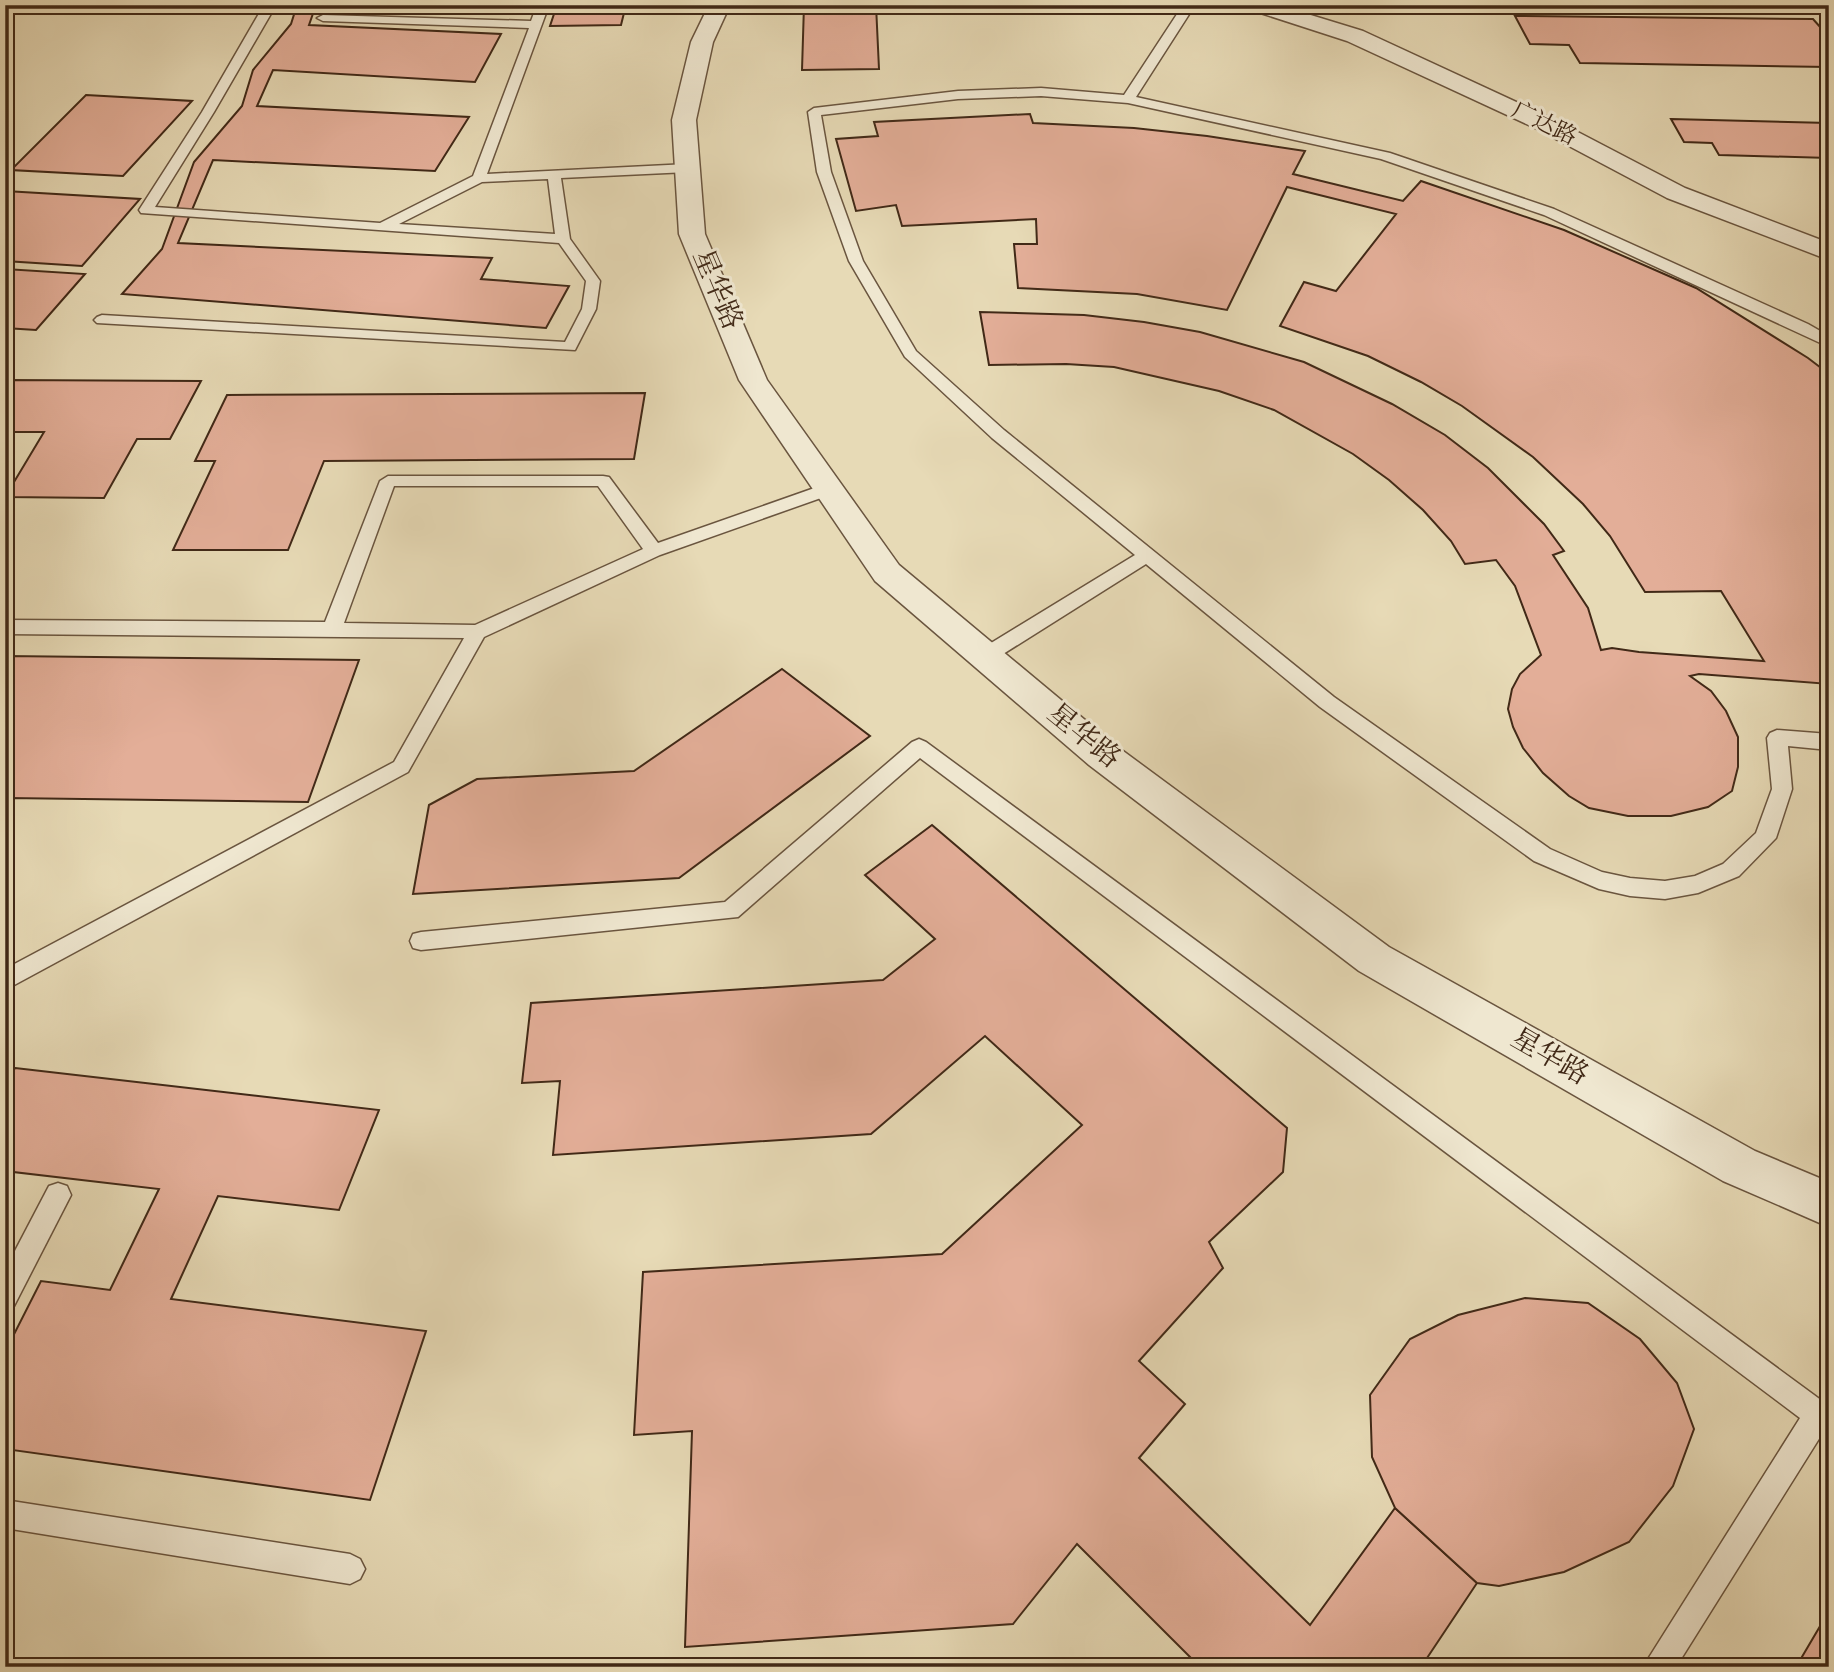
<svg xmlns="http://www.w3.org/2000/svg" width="1834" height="1672" font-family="'Old Standard TT','Noto Serif SC',serif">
<rect width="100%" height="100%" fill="#e7dab6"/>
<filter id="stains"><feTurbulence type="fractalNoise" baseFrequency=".00286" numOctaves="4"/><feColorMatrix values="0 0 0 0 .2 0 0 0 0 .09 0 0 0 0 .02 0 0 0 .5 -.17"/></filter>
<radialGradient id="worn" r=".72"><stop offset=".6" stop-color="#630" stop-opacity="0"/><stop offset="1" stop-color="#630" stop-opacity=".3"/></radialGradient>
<g fill="#e3ae98" stroke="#412917" stroke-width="2">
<path d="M297,5h19l-7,20 192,9 -26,48 -202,-12 -16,36 212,11 -34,54 -222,-11 -35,83 314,15 -11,21 88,7 -23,42 -424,-34 40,-45 32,-87 48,-56 11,-36 38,-46z"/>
<path d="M557,5h69l-5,20 -71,1z"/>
<path d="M804,5h72l3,64 -77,1z"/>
<path d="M1515,16l298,3 16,18v30l-249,-4 -11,-18 -39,-1z"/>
<path d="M86,95l106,6 -69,75 -112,-6z"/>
<path d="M1030,114l3,9 101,5 73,8 98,15 -12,23 110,27 18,-20 143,49 132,58 112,70 21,16v310l-130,-10 -9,2 21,15 15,20 12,26v30l-6,24 -24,16 -37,9h-43l-39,-8 -20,-12 -26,-23 -20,-25 -10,-21 -5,-18 4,-20 8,-15 21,-19 -26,-69 -19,-26 -31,4 -14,-23 -28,-31 -34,-30 -36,-26 -79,-44 -55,-19 -105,-24 -48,-3 -77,1 -9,-53 104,3 60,7 56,10 104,30 88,42 53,31 43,33 56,56 20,27 -11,4 35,53 13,42 11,-2 27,4 125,9 -43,-70 -76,1 -35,-56 -27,-32 -50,-47 -71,-51 -41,-24 -53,-26 -88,-30 24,-44 32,9 60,-77 -109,-27 -60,123 -90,-16 -119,-6 -4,-44h23l-1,-25 -134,7 -6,-21 -40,6 -20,-72 42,-3 -4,-14z"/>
<path d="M1671,119l158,4v35l-110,-3 -7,-12 -28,-1z"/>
<path d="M5,191l135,8 -58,67 -77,-5z"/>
<path d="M5,269l80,5 -49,56 -31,-2z"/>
<path d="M5,380l196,1 -31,58h-33l-33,59 -99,-1 39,-65h-39z"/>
<path d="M645,393l-11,66 -310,2 -36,89h-115l42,-89h-20l32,-66z"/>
<path d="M5,656l354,4 -51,142 -301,-4 -2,3z"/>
<path d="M782,669l88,67 -191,142 -266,16 16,-89 48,-26 157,-8z"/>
<path d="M932,825l355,303 -4,44 -74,70 14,26 -84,93 46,43 -46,54 171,167 85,-117 82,75 -56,84h-221l-123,-123 -64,80 -328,23 7,-216 -58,4 9,-163 299,-18 140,-129 -97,-89 -114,98 -318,21 7,-74 -38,2 9,-80 352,-23 52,-41 -70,-64z"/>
<path d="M15,1068l364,42 -40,100 -121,-14 -47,103 255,32 -56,169 -365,-51v-97l36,-71 69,9 49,-101 -154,-18v-87z"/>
<path d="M1525,1298l63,5 52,36 37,44 17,46 -21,57 -44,56 -65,30 -65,14 -22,-3 -82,-75 -23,-51 -2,-62 40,-56 48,-24z"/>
<path d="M1829,1611v56h-33z"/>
</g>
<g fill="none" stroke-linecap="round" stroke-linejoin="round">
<defs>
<g id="service">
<path d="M264,5h12l-62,107 -59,95 225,16 93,-47 56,-148 -206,-7 -6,-3 6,-3 208,6 6,-16h12l-62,169 201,-10 7,4 -7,4 -127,6 9,61 30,42 -4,28 -21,41 -478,-27 -3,-3 3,-3 5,-2 463,27 17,-33 4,-28 -27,-38 -418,-30 -2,-3 63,-98zM548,179l7,55 -156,-10 83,-42z"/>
<path d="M1183,5h12l-59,92 254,56 164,56 254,115 21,12v11l-285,-132 -163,-56 -253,-56 -87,-7 -83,3 -137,16 10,57 32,89 53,90 88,79 330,267 216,152 52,23 28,6 35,3 30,-5 28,-12 33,-31 16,-44 -5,-51 3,-5 7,-3 52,4v16l-41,-4 4,43 -16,49 -37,38 -41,17 -33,6 -35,-3 -31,-7 -65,-28 -214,-154 -174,-143 -154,97h-14l-2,-5 2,-5 157,-96 -143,-117 -87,-81 -56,-96 -32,-89 -9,-60 6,-4 144,-17 83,-3 83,7z"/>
<path d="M388,476h215l6,1 49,66 165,-58 6,-1 8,5 -2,4 -175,62 -176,82 -76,135 -403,218v-21l389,-207 70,-124 -459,-4v-14l320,2 55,-141zM394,486h204l45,63 -168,76 -131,-2z"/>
<path d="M919,739l7,3 903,664v29l-7,-1 -146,233h-33l157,-249 -880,-660 -182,159 -317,33 -8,-2 -3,-7 3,-7 8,-2 304,-30 187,-160z"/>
<path d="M58,1183l9,3 4,9 -57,111 -9,4v-40l44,-84z"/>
<path d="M5,1500l345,54 10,5 5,10 -5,10 -10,5 -345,-56z"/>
</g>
<g id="tertiary">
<path d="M709,5h21l-17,37 -17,78 9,114 62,146 132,185 216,180 274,202 366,204 74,31v45l-106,-46 -364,-210 -270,-206 -214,-184 -136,-201 -60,-146 -7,-114 19,-78z"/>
<path d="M1245,5h33l85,26 188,87 134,70 144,55v17l-162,-62 -132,-70 -188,-87 -99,-32z"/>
</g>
</defs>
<use href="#service" stroke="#6a553f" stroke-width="3"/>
<use href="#tertiary" stroke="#6a553f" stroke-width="3"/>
<use href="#service" fill="#efe7d0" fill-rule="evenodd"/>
<use href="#tertiary" fill="#efe7d0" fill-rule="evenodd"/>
</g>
<g text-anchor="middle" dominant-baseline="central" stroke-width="6" stroke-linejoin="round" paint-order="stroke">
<g font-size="23" fill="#412917" stroke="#efe7d0">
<text transform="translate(1544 124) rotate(26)">广达路</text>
</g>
<g font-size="28" fill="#412917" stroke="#efe7d0">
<text transform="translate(716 290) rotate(67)">星华路</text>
<text transform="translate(1083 737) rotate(39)">星华路</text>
<text transform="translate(1549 1058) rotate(30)">星华路</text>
</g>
</g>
<rect width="1834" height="1672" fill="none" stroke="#e7dab6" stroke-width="28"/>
<rect x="7" y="7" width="1820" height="1658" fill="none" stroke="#412917" stroke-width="3.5"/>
<rect x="14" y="14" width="1806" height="1644" fill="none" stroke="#412917" stroke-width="2"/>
<rect width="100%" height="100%" filter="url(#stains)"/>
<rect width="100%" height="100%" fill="url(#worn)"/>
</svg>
